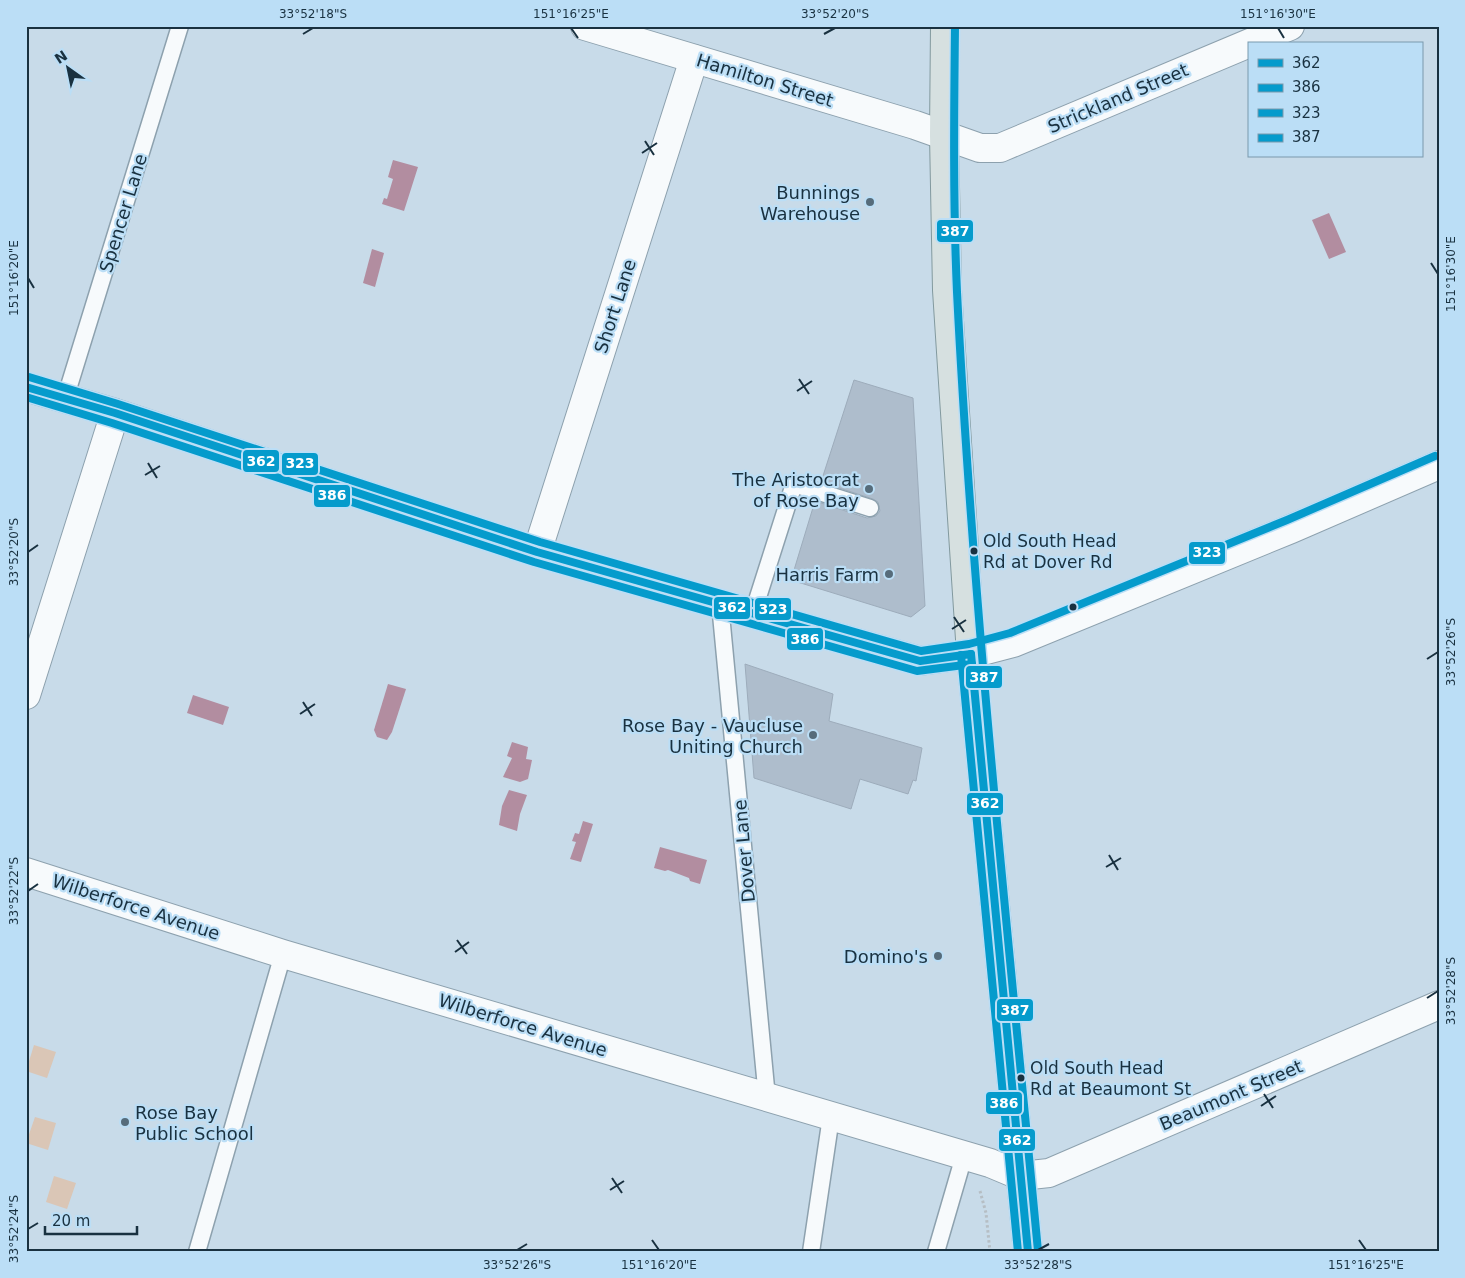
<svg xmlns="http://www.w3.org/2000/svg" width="1465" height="1278" font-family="'DejaVu Sans',sans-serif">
<rect width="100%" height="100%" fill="#c8dbe9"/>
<g fill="#dac6b6">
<path d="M34,1045l22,7 -9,26 -21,-7z"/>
<path d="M35,1117l21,6 -8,27 -22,-7z"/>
<path d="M54,1176l22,7 -9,26 -21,-7z"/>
</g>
<g fill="#b28da0">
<path d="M393,160l25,7 -14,44 -22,-7 2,-6 3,1 6,-20 -5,-2z"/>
<path d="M1329,213l17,39 -17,7 -17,-39z"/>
<path d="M372,249l12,4 -9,34 -12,-4z"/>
<path d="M388,684l18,5 -14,43 -5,8 -10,-3 -3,-7z"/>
<path d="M193,695l36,12 -6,18 -36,-12z"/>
<path d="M512,742l16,5 -2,12 6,1 -4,19 -8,3 -17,-5 9,-19 -5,-2z"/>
<path d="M509,790l18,5 -7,19 -3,17 -18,-6 3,-19z"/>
<path d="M583,821l10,3 -12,38 -11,-3 6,-17 -4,-1 3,-8 4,1z"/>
<path d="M660,847l47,13 -7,24 -10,-3 -1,-3 -21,-8 -3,1 -11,-3z"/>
</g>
<g fill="#aebdcc" stroke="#9dacbb">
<path d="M854,380l59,18 12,208 -14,11 -120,-37 24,-79 52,17 9,-2 4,-5 -2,-9 -5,-3 -52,-17z"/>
<path d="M745,664l88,30 -4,27 93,27 -6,33 -3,-1 -5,14 -48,-15 -9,30 -97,-31z"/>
</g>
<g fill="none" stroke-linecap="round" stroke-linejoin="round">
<defs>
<g id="lane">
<path d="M65,399l115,-373"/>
<path d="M720,604l47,494"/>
<path d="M753,613l41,-129 76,24"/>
<path d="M197,1252l86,-298"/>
<path d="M811,1252l20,-135"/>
<path d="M936,1252l28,-96"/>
</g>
<g id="street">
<path d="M585,26l330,99 65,23h20l290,-122"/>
<path d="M537,552l157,-493"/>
<path d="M26,695l89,-282"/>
<path d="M26,872l257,82 707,209 31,13 28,-3 390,-168"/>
</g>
<path id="secondary" d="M26,387l89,26 422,139 383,109 51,-7 42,-11 278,-114 148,-64"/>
<path id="primary" d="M945,26l-1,109 3,155 5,77 19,287 57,598"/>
</defs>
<use href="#lane" stroke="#8da1ae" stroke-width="19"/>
<use href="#street" stroke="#8da1ae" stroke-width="30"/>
<use href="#secondary" stroke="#8da1ae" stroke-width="30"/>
<use href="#primary" stroke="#82999e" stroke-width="30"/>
<path stroke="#b6bec4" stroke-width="3" stroke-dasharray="2.5 2.5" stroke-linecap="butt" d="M980,1191l6,22 4,39"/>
<use href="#lane" stroke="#f7fafc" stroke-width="16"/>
<use href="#street" stroke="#f7fafc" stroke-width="28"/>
<use href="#secondary" stroke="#f7fafc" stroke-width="28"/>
<use href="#primary" stroke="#d6e0e0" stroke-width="28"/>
<defs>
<g id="bus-1">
<path d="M26,387l89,26 422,139 383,109 51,-7"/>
<path d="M971,654l57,598"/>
</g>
<g id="bus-2">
<path d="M26,397l86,26 422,139 383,109 55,-7"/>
<path d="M961,655l57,597"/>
</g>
<path id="bus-3" d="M29,377l89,27 422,138 381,109 48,-7 41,-11 277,-113 148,-64"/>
<path id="bus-4" d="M955,26c-1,89 -2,177 2,266 16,320 51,640 81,959"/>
</defs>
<use href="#bus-1" stroke="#bbdef6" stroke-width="11"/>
<use href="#bus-2" stroke="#bbdef6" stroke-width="11"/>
<use href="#bus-3" stroke="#bbdef6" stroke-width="11"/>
<use href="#bus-4" stroke="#bbdef6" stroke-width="11"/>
<use href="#bus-1" stroke="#059bcc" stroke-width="8"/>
<use href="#bus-2" stroke="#059bcc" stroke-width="8"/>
<use href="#bus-3" stroke="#059bcc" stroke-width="8"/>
<use href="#bus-4" stroke="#059bcc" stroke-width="8"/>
</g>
<path fill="none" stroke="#193140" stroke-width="2" d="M571,28l7,10M1278,28l6,10M303,34l10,-6M824,34l11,-6M645,141l9,14M642,153l15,-10M1431,263l7,11M28,278l6,10M799,379l10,15M797,391l15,-10M148,463l9,15M145,475l15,-9M28,552l10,-7M954,617l10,15M952,629l14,-9M1427,659l11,-7M303,702l9,14M300,714l15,-10M1109,855l9,15M1106,867l15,-9M28,891l10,-7M457,940l10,14M455,952l14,-10M1427,998l11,-7M1264,1094l9,14M1261,1106l15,-10M612,1178l10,15M610,1190l14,-9M28,1229l10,-6M652,1240l7,10M1359,1240l7,10M517,1250l10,-6M1038,1250l11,-6"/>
<g fill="#566c7b" stroke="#bbdef6" stroke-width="2">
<circle cx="870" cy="202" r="5"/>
<circle cx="869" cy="489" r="5"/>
<circle cx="889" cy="574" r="5"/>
<circle cx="813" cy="735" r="5"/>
<circle cx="938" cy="956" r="5"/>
<circle cx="125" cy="1122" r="5"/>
</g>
<g fill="#193140" stroke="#bbdef6" stroke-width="2">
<circle cx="974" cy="551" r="4.5"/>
<circle cx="1073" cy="607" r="4.5"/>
<circle cx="1021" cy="1078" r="4.5"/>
</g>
<g text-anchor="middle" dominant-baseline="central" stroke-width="4.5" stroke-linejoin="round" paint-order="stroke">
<g font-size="17" fill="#193140" stroke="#bbdef6" text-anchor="start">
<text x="983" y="541">Old South Head<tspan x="983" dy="21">Rd at Dover Rd</tspan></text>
<text x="1030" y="1068">Old South Head<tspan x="1030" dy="21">Rd at Beaumont St</tspan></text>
</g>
<g font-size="18" fill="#193140" stroke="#bbdef6">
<text transform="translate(765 80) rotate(17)">Hamilton Street</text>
<text transform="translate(1118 98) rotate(-23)">Strickland Street</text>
<text transform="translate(123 213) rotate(-73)">Spencer Lane</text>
<text transform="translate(615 306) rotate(-72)">Short Lane</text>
<text transform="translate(744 851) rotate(-95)">Dover Lane</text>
<text transform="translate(136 907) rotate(18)">Wilberforce Avenue</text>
<text transform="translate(523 1025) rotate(17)">Wilberforce Avenue</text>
<text transform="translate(1231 1095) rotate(-23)">Beaumont Street</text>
</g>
<g font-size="18" fill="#193140" stroke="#bbdef6" text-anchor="end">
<text x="860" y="192">Bunnings<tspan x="860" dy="21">Warehouse</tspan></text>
<text x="859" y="479">The Aristocrat<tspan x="859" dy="21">of Rose Bay</tspan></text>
<text x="879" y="574">Harris Farm</text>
<text x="803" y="725">Rose Bay - Vaucluse<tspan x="803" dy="21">Uniting Church</tspan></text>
<text x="928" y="956">Domino's</text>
<text x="135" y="1112" text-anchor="start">Rose Bay<tspan x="135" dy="21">Public School</tspan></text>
</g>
</g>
<g stroke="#bbdef6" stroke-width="2">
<rect x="936" y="219" width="38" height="24" rx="5" fill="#059bcc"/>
<rect x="242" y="449" width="38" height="24" rx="5" fill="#059bcc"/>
<rect x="281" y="452" width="38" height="24" rx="5" fill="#059bcc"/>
<rect x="313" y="484" width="38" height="24" rx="5" fill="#059bcc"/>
<rect x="1188" y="541" width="38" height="24" rx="5" fill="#059bcc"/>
<rect x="713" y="596" width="38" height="24" rx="5" fill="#059bcc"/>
<rect x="754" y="597" width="38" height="24" rx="5" fill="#059bcc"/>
<rect x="786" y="627" width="38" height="24" rx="5" fill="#059bcc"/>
<rect x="965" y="665" width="38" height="24" rx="5" fill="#059bcc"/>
<rect x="966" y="792" width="38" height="24" rx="5" fill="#059bcc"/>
<rect x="996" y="998" width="38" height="24" rx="5" fill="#059bcc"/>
<rect x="985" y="1091" width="38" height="24" rx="5" fill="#059bcc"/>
<rect x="998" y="1128" width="38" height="24" rx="5" fill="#059bcc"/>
</g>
<g font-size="14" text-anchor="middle" font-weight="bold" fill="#fff">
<text x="955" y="236">387</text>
<text x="261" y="466">362</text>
<text x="300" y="468">323</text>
<text x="332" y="500">386</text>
<text x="1207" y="557">323</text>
<text x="732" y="612">362</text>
<text x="773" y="614">323</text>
<text x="805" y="644">386</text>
<text x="984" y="682">387</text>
<text x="985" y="808">362</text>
<text x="1015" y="1015">387</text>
<text x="1004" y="1108">386</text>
<text x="1017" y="1145">362</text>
</g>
<rect width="1465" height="1278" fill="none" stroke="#bbdef6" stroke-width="55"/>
<rect x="1248" y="42" width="175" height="115" fill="#bbdef6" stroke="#7a99ad"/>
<rect x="1258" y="59" width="25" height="8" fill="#059bcc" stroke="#7a99ad"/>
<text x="1292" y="68" font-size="15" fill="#193140">362</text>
<rect x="1258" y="84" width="25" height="8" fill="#059bcc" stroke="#7a99ad"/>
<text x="1292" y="92" font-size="15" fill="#193140">386</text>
<rect x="1258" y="109" width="25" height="8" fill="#059bcc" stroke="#7a99ad"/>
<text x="1292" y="118" font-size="15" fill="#193140">323</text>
<rect x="1258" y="134" width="25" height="8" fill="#059bcc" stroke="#7a99ad"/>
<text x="1292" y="142" font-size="15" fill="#193140">387</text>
<g transform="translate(68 68) rotate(327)" stroke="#bbdef6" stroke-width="4" paint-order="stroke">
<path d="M0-4L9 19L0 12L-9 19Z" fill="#193140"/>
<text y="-8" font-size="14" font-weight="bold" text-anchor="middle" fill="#193140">N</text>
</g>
<path d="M45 1226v8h92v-8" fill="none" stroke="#193140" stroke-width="2.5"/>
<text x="52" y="1226" font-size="15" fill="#193140" stroke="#bbdef6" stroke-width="4" paint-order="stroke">20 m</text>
<rect x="28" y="28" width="1410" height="1222" fill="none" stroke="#193140" stroke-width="2"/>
<g font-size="12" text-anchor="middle" fill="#193140">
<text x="313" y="18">33°52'18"S</text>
<text x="571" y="18">151°16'25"E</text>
<text x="835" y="18">33°52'20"S</text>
<text x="1278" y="18">151°16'30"E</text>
<text transform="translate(1451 274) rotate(-90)" y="4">151°16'30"E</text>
<text transform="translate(14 278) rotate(-90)" y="4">151°16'20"E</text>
<text transform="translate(14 552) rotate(-90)" y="4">33°52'20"S</text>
<text transform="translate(1451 652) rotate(-90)" y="4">33°52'26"S</text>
<text transform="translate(14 891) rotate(-90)" y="4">33°52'22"S</text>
<text transform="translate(1451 991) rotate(-90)" y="4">33°52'28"S</text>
<text transform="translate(14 1229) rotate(-90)" y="4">33°52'24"S</text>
<text x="517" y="1269">33°52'26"S</text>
<text x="659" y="1269">151°16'20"E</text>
<text x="1038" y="1269">33°52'28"S</text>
<text x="1366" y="1269">151°16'25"E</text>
</g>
</svg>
